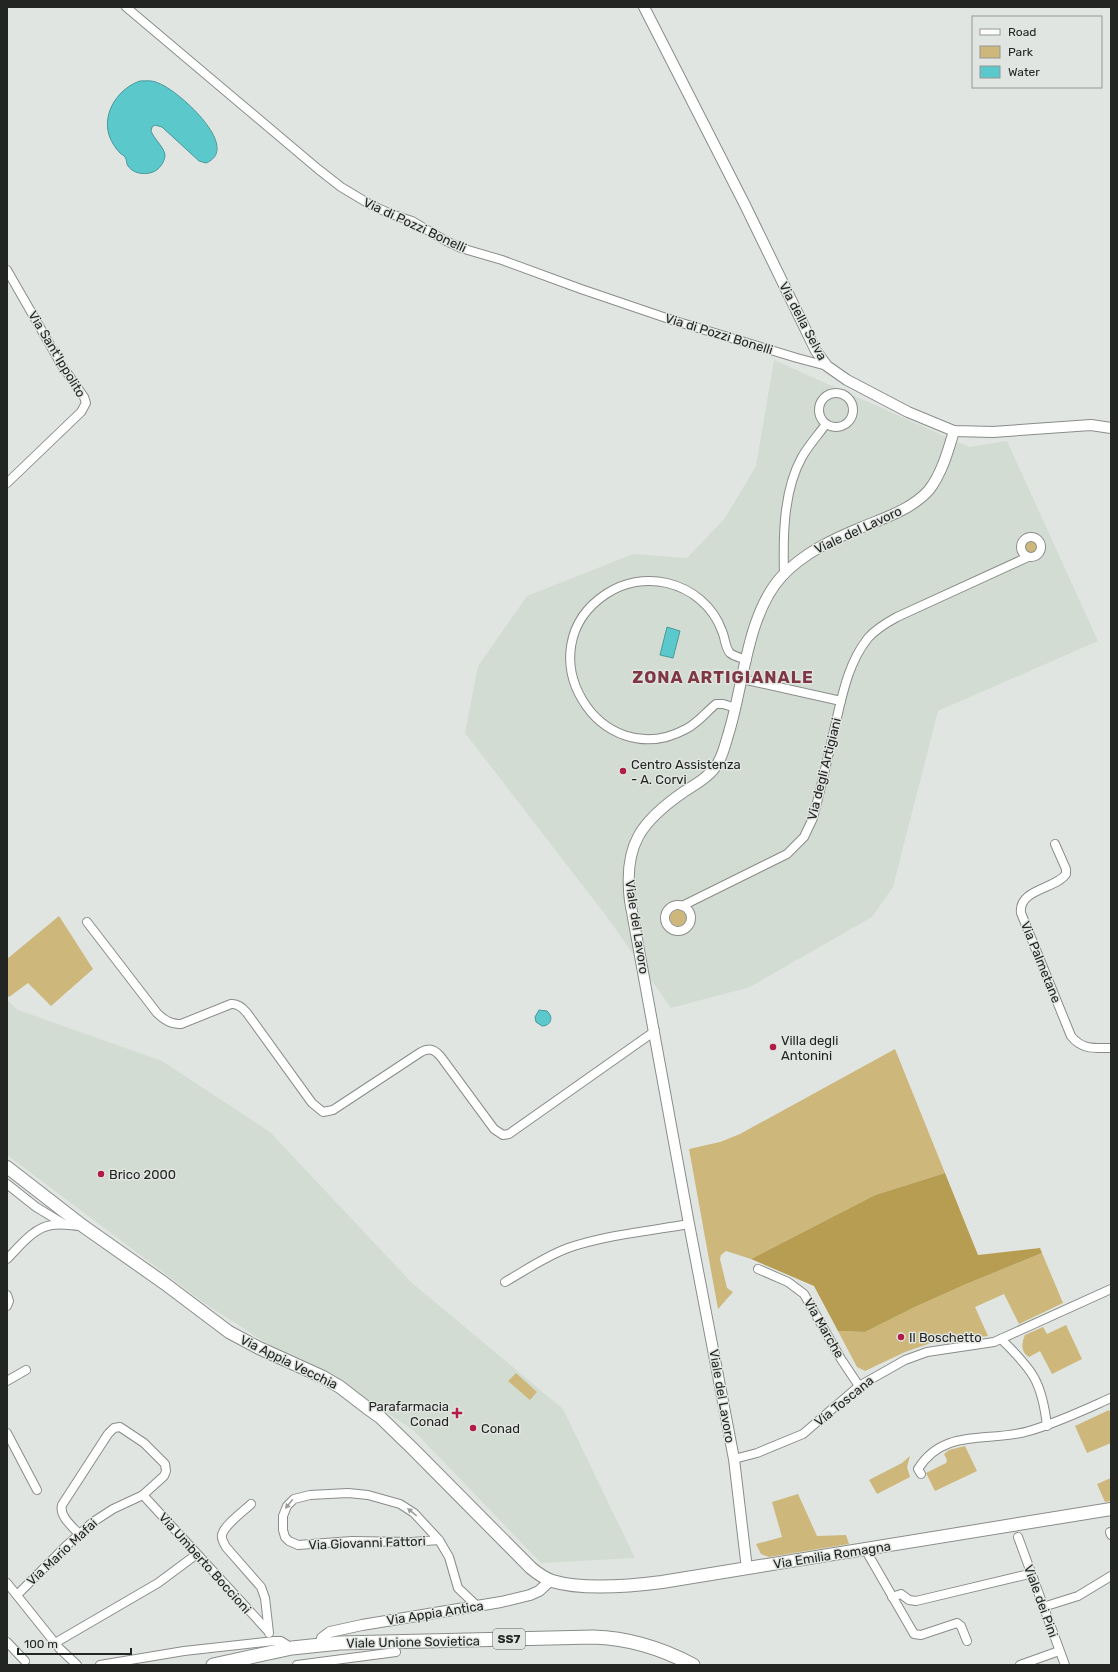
<svg xmlns="http://www.w3.org/2000/svg" width="1118" height="1672" font-family="Rubik,sans-serif">
<rect width="100%" height="100%" fill="#e1e5e1"/>
<g fill="#d2dcd2">
<path d="M774,360l195,87 38,-6 91,200 -160,70 -45,176 -21,30 -122,70 -79,21 -64,-91 -142,-184 13,-67 49,-70 106,-42 54,4 38,-40 31,-52z"/>
<path d="M7,1000l11,10 144,51 108,71 142,151 151,126 72,149 -94,5 -128,-133 -74,-50 -48,-21 -87,-56 -197,-148z"/>
</g>
<g fill="#cdb77b">
<circle cx="1030" cy="547" r="7"/>
<circle cx="678" cy="918" r="8"/>
<path d="M59,916l34,53 -42,37 -23,-23 -19,14 -2,-2v-36z"/>
<path d="M895,1049l50,124 -70,22 -124,64 -25,-8 -5,4 -1,4 7,29 6,4 -15,17 -29,-160 31,-7 20,-8z"/>
<path d="M1042,1253l21,50 -44,21 -15,-30 -29,13 13,29 -57,7 -26,9 -40,19 -8,-4 -19,-36 27,1 50,-25 49,-22z"/>
<path d="M1066,1325l16,34 -30,15 -12,-23 -11,6c-8,-5 -8,-13 -4,-22l18,-8 4,7z"/>
<path d="M516,1373l21,19 -7,8 -22,-19z"/>
<path d="M1109,1410l2,5v28l-24,10 -12,-27z"/>
<path d="M965,1446l12,25 -42,20 -9,-18 20,-10 1,-3 -3,-6 5,-4z"/>
<path d="M910,1456l-3,11 3,10 -33,17 -8,-14 33,-17z"/>
<path d="M1111,1478v23l-6,1 -8,-18z"/>
<path d="M798,1494l19,42 29,-1 3,9 -80,13 -8,-3 -5,-10 26,-7 -10,-35z"/>
</g>
<path fill="#b79d51" d="M945,1173l33,82 62,-7 2,5 -78,32 -49,22 -50,25 -27,-1 -24,-45 -63,-27 124,-64z"/>
<g fill="#5bc9cc" stroke="#4a9899">
<path d="M140,81c6,0 12,-1 18,2 19,6 85,65 48,80l-7,-2 -37,-34 -7,-2 -3,2 -1,4c3,8 13,16 14,24 0,5 -3,10 -7,14 -8,7 -24,6 -30,-3 -2,-3 -1,-6 -3,-9 -1,-2 -3,-2 -5,-4 -5,-5 -9,-12 -11,-18 -7,-23 10,-47 31,-54z"/>
<path d="M667,627l13,4 -7,27 -13,-3z"/>
<path d="M539,1010l8,1c7,6 4,15 -5,15l-6,-4 -1,-5z"/>
</g>
<g fill="none" stroke-linecap="round" stroke-linejoin="round">
<defs>
<g id="minor">
<path d="M126,7l192,162 23,18 30,18 20,9 21,7 34,20 15,7 41,12 79,29 91,31 125,38 30,8"/>
<path d="M7,270l54,94 23,33 2,6 -5,9 -74,71"/>
<circle cx="836" cy="410" r="17"/>
<circle cx="1031" cy="547" r="10"/>
<path d="M784,575c-1,-38 -1,-84 18,-118 7,-12 16,-22 24,-33"/>
<path d="M742,679l99,22"/>
<path d="M736,708l-13,-4h-7c-10,8 -18,19 -30,25 -87,47 -163,-80 -80,-135 18,-12 40,-16 61,-11 25,6 46,23 55,48 3,6 3,17 8,22 5,4 12,5 17,7"/>
<path d="M1055,844l11,25v5c-10,15 -48,15 -45,39l50,123c11,14 24,12 40,12"/>
<circle cx="678" cy="918" r="13"/>
<path d="M682,906l105,-52 17,-17 9,-19c8,-30 15,-61 22,-92 7,-30 13,-63 33,-88 8,-9 18,-15 29,-21l131,-60"/>
<path d="M87,922l70,91c7,7 14,12 24,11l50,-20c7,-1 12,4 16,9l65,90 11,9 10,-2 88,-58c9,-5 14,-2 20,5l53,72 9,6 6,-1 146,-103"/>
<path d="M7,1184l29,23 28,17"/>
<path d="M7,1259c12,-12 27,-32 45,-34 10,-2 21,1 31,1"/>
<path d="M758,1269l30,13 16,12 37,65 18,27"/>
<path d="M505,1282c21,-12 41,-26 63,-34 38,-13 81,-17 121,-24"/>
<path d="M7,1295l2,6 -2,5"/>
<path d="M1001,1339c32,31 41,43 46,87"/>
<path d="M7,1381l19,-11"/>
<path d="M7,1433l30,57"/>
<path d="M734,1459l23,-6 46,-19 56,-48 46,-26 22,-8 67,-10 117,-53"/>
<path d="M921,1474l-3,-5c26,-42 71,-26 111,-38 28,-8 55,-21 82,-33"/>
<path d="M143,1495l125,136"/>
<path d="M251,1504c-7,7 -27,21 -29,31 -1,4 2,8 4,12l35,40 4,11 4,35"/>
<path d="M1110,1532l1,3"/>
<path d="M1018,1537l47,128"/>
<path d="M439,1540l-27,2 -60,-1 -54,4 -9,-4 -4,-4 -2,-7v-14l4,-10 7,-7 16,-4 38,-2 20,2 32,9 14,9 25,27 10,17 9,31 19,18"/>
<path d="M865,1549l49,85 7,1 36,-12 4,3 6,15"/>
<path d="M7,1583l52,65 18,17"/>
<path d="M17,1595l49,-49 27,-24 20,-13 30,-14 21,-19 2,-5 -1,-7 -21,-21 -24,-16 -6,1 -6,6 -46,71c-3,11 10,21 17,29"/>
<path d="M892,1597l9,-3 8,6 7,1 109,-26"/>
<path d="M1043,1607l35,-11 33,-20"/>
<path d="M7,1642l18,19"/>
<path d="M55,1643l103,-60 39,-29"/>
<path d="M100,1665l84,-14 90,-10h7l11,7"/>
<path d="M297,1665l99,-13"/>
<path d="M1020,1665l39,-14"/>
</g>
<g id="tertiary">
<path d="M644,7l101,198 71,146 11,15 20,14 61,32 46,19 39,1 98,-7 20,3"/>
<path d="M747,1569l-13,-110 -45,-235 -59,-323c-7,-56 11,-80 55,-110 13,-8 27,-16 34,-30 5,-9 7,-20 10,-29 15,-49 18,-118 53,-156 22,-23 49,-36 78,-48 24,-10 51,-18 69,-38 13,-17 19,-39 25,-59"/>
<path d="M321,1645l1,-7 8,-6 32,-7 139,-23 29,-7 9,-4 12,-11"/>
</g>
<path id="secondary" d="M7,1167l76,59 81,57 65,49 30,16 64,29 17,10 26,20 14,10 32,31 119,120c6,5 13,10 21,13 30,9 79,5 110,1l449,-73"/>
<path id="primary" d="M213,1665l79,-17 48,-5 253,-6c36,1 68,11 100,28"/>
</defs>
<use href="#minor" stroke="#898d89" stroke-width="10"/>
<use href="#tertiary" stroke="#898d89" stroke-width="12"/>
<use href="#secondary" stroke="#898d89" stroke-width="14"/>
<use href="#primary" stroke="#898d89" stroke-width="15"/>
<use href="#minor" stroke="#fff" stroke-width="8"/>
<use href="#tertiary" stroke="#fff" stroke-width="10"/>
<use href="#secondary" stroke="#fff" stroke-width="12"/>
<use href="#primary" stroke="#fff" stroke-width="13"/>
</g>
<defs><path id="oneway-solid" d="M-6-.8H1V-3.2L6.5 0L1 3.2V.8H-6Z"/></defs>
<g fill="#9c9d9c">
<use href="#oneway-solid" transform="translate(289 1504) rotate(129)"/>
<use href="#oneway-solid" transform="translate(412 1512) rotate(-141)"/>
</g>
<g fill="#b01e48" stroke="#e1e5e1" stroke-width="1.5">
<circle cx="623" cy="771" r="4"/>
<circle cx="773" cy="1047" r="4"/>
<circle cx="101" cy="1174" r="4"/>
<circle cx="901" cy="1337" r="4"/>
<path d="M455 1407h4v4h4v4h-4v4h-4v-4h-4v-4h4z"/>
<circle cx="473" cy="1428" r="4"/>
</g>
<g text-anchor="middle" dominant-baseline="central" stroke-width="3" stroke-linejoin="round" paint-order="stroke">
<rect fill="#e1e5e1" stroke="#5c5f5c" stroke-width="1" x="493" y="1629" width="32" height="20" rx="3"/>
<g font-size="12" font-weight="bold" fill="#232523">
<text x="509" y="1639">SS7</text>
</g>
<g font-size="13" fill="#232523" stroke="#e1e5e1">
<text transform="translate(415 225) rotate(25)">Via di Pozzi Bonelli</text>
<text transform="translate(803 321) rotate(62)">Via della Selva</text>
<text transform="translate(719 334) rotate(17)">Via di Pozzi Bonelli</text>
<text transform="translate(57 354) rotate(59)">Via Sant'Ippolito</text>
<text transform="translate(858 530) rotate(-25)">Viale del Lavoro</text>
<text transform="translate(824 769) rotate(-76)">Via degli Artigiani</text>
<text transform="translate(637 927) rotate(81)">Viale del Lavoro</text>
<text transform="translate(1041 962) rotate(68)">Via Palmetane</text>
<text transform="translate(824 1328) rotate(60)">Via Marche</text>
<text transform="translate(289 1362) rotate(26)">Via Appia Vecchia</text>
<text transform="translate(722 1396) rotate(80)">Viale del Lavoro</text>
<text transform="translate(844 1401) rotate(-39)">Via Toscana</text>
<text transform="translate(367 1543) rotate(-2)">Via Giovanni Fattori</text>
<text transform="translate(62 1552) rotate(-43)">Via Mario Mafai</text>
<text transform="translate(832 1555) rotate(-9)">Via Emilia Romagna</text>
<text transform="translate(205 1563) rotate(48)">Via Umberto Boccioni</text>
<text transform="translate(1041 1601) rotate(70)">Viale dei Pini</text>
<text transform="translate(435 1613) rotate(-9)">Via Appia Antica</text>
<text transform="translate(413 1642) rotate(-1)">Viale Unione Sovietica</text>
</g>
<g font-size="13" fill="#232523" stroke="#e1e5e1" text-anchor="start">
<text x="631" y="764">Centro Assistenza<tspan x="631" dy="15">- A. Corvi</tspan></text>
<text x="781" y="1040">Villa degli<tspan x="781" dy="15">Antonini</tspan></text>
<text x="109" y="1174">Brico 2000</text>
<text x="909" y="1337">Il Boschetto</text>
<text x="449" y="1406" text-anchor="end">Parafarmacia<tspan x="449" dy="15">Conad</tspan></text>
<text x="481" y="1428">Conad</text>
</g>
<g font-size="17" font-weight="bold" letter-spacing="1" fill="#7e3743" stroke="#e1e5e1">
<text x="723" y="677">ZONA ARTIGIANALE</text>
</g>
</g>
<rect width="1118" height="1672" fill="none" stroke="#232523" stroke-width="16"/>
<rect x="972" y="16" width="130" height="72" fill="#e1e5e1" stroke="#959895"/>
<rect x="980" y="29" width="20" height="6" fill="#ffffff" stroke="#959895"/>
<text x="1008" y="36" font-size="12" fill="#232523">Road</text>
<rect x="980" y="46" width="20" height="12" fill="#cdb77b" stroke="#959895"/>
<text x="1008" y="56" font-size="12" fill="#232523">Park</text>
<rect x="980" y="66" width="20" height="12" fill="#5bc9cc" stroke="#959895"/>
<text x="1008" y="76" font-size="12" fill="#232523">Water</text>
<path d="M18 1648v6h113v-6" fill="none" stroke="#232523" stroke-width="2"/>
<text x="24" y="1648" font-size="12" fill="#232523" stroke="#e1e5e1" stroke-width="3" paint-order="stroke">100 m</text>
</svg>
